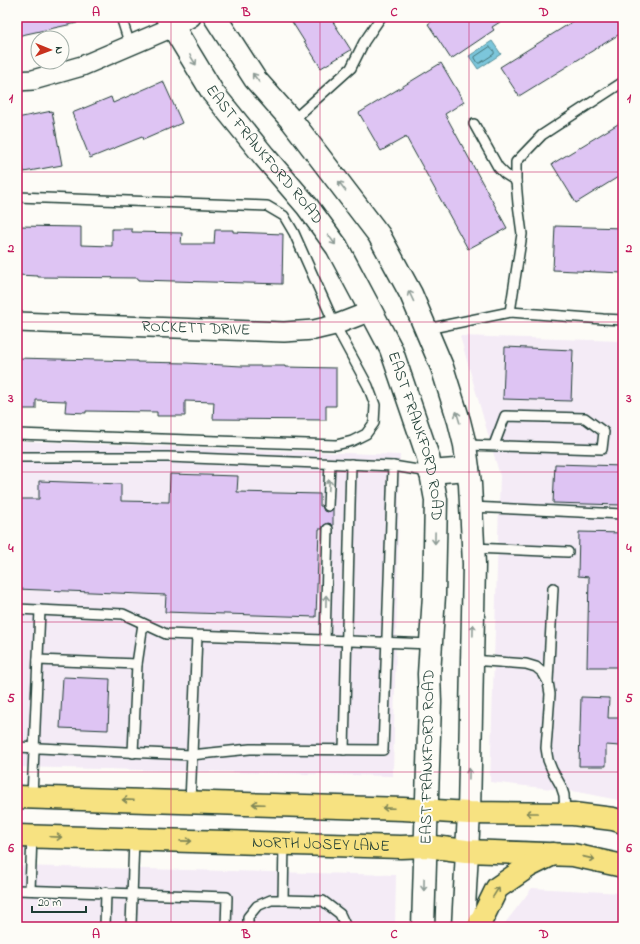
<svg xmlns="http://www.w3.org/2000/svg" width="640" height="944" font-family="'Indie Flower',sans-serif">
<rect width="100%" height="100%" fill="#fdfcf7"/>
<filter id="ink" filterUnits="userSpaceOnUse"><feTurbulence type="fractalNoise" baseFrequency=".025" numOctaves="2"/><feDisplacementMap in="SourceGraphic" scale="8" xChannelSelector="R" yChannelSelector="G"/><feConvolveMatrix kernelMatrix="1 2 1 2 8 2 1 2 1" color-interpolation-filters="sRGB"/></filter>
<g filter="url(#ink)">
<g fill="#f4ebf6">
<path d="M460,336l163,5v460l-45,-9 -88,-10 10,-306z"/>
<path d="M17,441l383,14 -7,321 -376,-9z"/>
<path d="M17,866l379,9 -1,52h-378z"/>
<path d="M532,888l90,5h1v34h-121z"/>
</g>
<path fill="#7bc6db" stroke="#568f98" d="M492,41l9,13 -23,15 -9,-13z"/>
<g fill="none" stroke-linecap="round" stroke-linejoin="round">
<path stroke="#447477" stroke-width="1" d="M490,47c2,1 5,4 4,7l-14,9h-2l-3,-5v-1z"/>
</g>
<g fill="#dec4f3" stroke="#1f3d34">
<path d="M17,17h59l1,6 -60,13z"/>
<path d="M289,17h41l21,33 -30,18z"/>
<path d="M438,17h70l-16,10 2,3 -43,29 -23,-35z"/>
<path d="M580,17h43v15l-104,64 -19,-29z"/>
<path d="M441,63l23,39 -19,12 62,114 -39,21 -62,-112 -25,14 -22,-38z"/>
<path d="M163,81l19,42 -39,17 -1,-3 -52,21 -18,-45 39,-16 2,6z"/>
<path d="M52,111l10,54 -38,7 -7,-37v-17z"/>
<path d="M623,121v53l-47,29 -24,-39z"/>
<path d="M17,226l64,1v18l31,1v-17h20v3l50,1 -1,11h33l1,-14h18v2l50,2 -1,50 -144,-4v-2l-100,-1v-1l-21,-1z"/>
<path d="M555,226l68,2v45l-70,-3z"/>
<path d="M505,347l68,3 -2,51 -68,-2z"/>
<path d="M17,358l120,3v1l49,1 56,3h43v1l51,1v38h-10v14l-113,-1 1,-17 -29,-1v15h-28v-4l-71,-1v2l-21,-1 1,-11 -30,-1v9h-19z"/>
<path d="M555,464l68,2 -2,39 -68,-2z"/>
<path d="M170,474l68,2 -1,16 83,2v12h2l2,5 3,1 3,-1 3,-3v18l-2,-2 -3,-1 -5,3 -1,3h-3l-3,88 -151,-5 1,-17 -149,-6v-90h22v-18l82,3v17l48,1z"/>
<path d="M579,532l44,1v134h-36l2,-90 -11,-1z"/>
<path d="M63,677l47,2 -2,51 -48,-2z"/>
<path d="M581,697l28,1 -1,20h13l-1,28 -14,-1v21h-27z"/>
</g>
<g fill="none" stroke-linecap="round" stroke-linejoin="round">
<defs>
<g id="lane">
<path d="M121,17l9,28"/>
<path d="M292,121l59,-53 13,-26 17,-25"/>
<path d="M474,124l24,43 7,7 11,7"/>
<path d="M17,197l250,9 17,10 10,17 41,92 33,61 7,19 -1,18 -8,11 -14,7 -16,4 -319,-11"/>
<path d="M510,312l12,-78 -4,-30 -2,-23v-19l26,-27 81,-53"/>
<path d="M427,329l83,-17 93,7 20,1"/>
<path d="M465,445l137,4 2,-17 -19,-14 -80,-2 -11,29"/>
<path d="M17,457h151l225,9 -10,284 -133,-1 -59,6 -174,-8"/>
<path d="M393,466l37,6"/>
<path d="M328,506l2,-42"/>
<path d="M471,507l152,7"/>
<path d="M473,548l95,4"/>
<path d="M17,609l106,5 43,20 265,10"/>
<path d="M325,640l3,-111"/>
<path d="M38,660l99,4"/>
<path d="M472,660l54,4 10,3 7,6 5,9 2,12 -4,54 2,12 4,10 9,16 3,9 1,19"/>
<path d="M548,681l5,-93"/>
<path d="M344,750l7,-286"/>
<path d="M133,753l4,-89 6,-40"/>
<path d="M32,797l8,-187"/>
<path d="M190,802l7,-166"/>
<path d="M17,890l210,7 -1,30"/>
<path d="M30,890l2,-54"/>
<path d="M283,900l1,-57"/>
<path d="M105,927l1,-35"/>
<path d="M131,927l3,-88"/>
<path d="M248,927v-10l9,-11 14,-6h12l40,1 17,13 6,13"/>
</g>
<g id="street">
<path d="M17,81l16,-1 49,-14 91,-39 18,-10"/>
<path id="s1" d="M17,322l267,10 30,-2 21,-5 36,-14"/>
</g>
<g id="secondary">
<path id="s2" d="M167,17l46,76 51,63 43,50 30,41 34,64 20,38 37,108 8,43 -2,95 -5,79 1,28 -7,225"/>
<path d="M215,17l40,62 37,42 87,114 32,59 31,73 17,54 6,24 5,39 4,80 -5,249 -6,114"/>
<path d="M430,472l38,-3"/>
</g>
<g id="primary">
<path d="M17,797l386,12 66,4 104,1 40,5 10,3"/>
<path id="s3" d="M17,836l384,11 25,-1 40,5 107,4 50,11"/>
<path d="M478,927l19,-39 32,-22 24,-12"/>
</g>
</defs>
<use href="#lane" stroke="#1f3d34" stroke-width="12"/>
<use href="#street" stroke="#1f3d34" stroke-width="22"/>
<use href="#secondary" stroke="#1f3d34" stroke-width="25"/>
<use href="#primary" stroke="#1f3d34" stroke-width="25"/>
<use href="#lane" stroke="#fdfcf7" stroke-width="9"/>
<use href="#street" stroke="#fdfcf7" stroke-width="19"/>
<use href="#secondary" stroke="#fdfcf7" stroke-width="22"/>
<use href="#primary" stroke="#f7e281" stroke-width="22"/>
</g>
<defs><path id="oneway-shaft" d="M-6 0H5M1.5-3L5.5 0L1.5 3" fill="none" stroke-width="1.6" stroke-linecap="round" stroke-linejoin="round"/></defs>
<g stroke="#8e9c96">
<use href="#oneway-shaft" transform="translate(193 60) rotate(58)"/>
<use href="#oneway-shaft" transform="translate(256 78) rotate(-127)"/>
<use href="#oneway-shaft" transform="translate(342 186) rotate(-127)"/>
<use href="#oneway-shaft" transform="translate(332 240) rotate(54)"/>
<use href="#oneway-shaft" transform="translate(411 296) rotate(-115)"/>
<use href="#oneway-shaft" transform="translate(458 417) rotate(-107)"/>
<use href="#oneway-shaft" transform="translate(329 485) rotate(-87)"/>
<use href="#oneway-shaft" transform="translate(435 538) rotate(91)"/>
<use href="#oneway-shaft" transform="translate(326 601) rotate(-89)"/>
<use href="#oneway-shaft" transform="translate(473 630) rotate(-89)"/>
<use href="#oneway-shaft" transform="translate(469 774) rotate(-89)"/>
<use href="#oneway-shaft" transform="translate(424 885) rotate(91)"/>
</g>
<g stroke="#808757">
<use href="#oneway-shaft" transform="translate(128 800) rotate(-178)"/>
<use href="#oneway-shaft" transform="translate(258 804) rotate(-178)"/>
<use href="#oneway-shaft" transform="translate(388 808) rotate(-178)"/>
<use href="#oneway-shaft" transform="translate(532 813) rotate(-180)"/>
<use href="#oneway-shaft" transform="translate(56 837) rotate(2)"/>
<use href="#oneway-shaft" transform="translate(186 841) rotate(1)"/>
<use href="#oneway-shaft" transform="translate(589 858) rotate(13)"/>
<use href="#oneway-shaft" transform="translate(496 892) rotate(-58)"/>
</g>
</g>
<path fill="none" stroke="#c2185b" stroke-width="1" stroke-opacity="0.55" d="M171,17v910M320,17v910M469,17v910M17,172h606M17,322h606M17,472h606M17,622h606M17,772h606"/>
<g text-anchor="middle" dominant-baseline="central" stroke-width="4" stroke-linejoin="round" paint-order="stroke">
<g font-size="16" fill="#1f3d34" stroke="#fdfcf7">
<text stroke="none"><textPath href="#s2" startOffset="169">EAST FRANKFORD ROAD</textPath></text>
<text stroke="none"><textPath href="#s1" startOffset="179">ROCKETT DRIVE</textPath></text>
<text stroke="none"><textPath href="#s2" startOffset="493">EAST FRANKFORD ROAD</textPath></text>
<text transform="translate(428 757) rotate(-89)">EAST FRANKFORD ROAD</text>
<text stroke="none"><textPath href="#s3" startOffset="304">NORTH JOSEY LANE</textPath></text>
</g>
</g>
<rect width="640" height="944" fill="none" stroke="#fdfcf7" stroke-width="44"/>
<g transform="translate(50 50) rotate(91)"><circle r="19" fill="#fdfcf7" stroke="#a4b0a9"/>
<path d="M0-3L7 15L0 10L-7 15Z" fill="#c8321e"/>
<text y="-6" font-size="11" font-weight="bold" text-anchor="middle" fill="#1f3d34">N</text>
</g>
<path d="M32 906v6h54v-6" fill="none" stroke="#1f3d34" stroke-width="2"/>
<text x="38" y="906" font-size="12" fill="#1f3d34" stroke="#fdfcf7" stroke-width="3" paint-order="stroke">20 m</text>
<rect x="22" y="22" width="596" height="900" fill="none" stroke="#c2185b" stroke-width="1.5"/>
<g font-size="13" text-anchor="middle" font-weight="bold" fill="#c2185b">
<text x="96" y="16">A</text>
<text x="246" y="16">B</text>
<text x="394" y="16">C</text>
<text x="544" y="16">D</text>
<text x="11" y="102">1</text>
<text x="629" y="102">1</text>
<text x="11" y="252">2</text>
<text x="629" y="252">2</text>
<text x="11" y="402">3</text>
<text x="629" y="402">3</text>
<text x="11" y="552">4</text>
<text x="629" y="552">4</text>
<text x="11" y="702">5</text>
<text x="629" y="702">5</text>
<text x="11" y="852">6</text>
<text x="629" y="852">6</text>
<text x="96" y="938">A</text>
<text x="246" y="938">B</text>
<text x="394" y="938">C</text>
<text x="544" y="938">D</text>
</g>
</svg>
